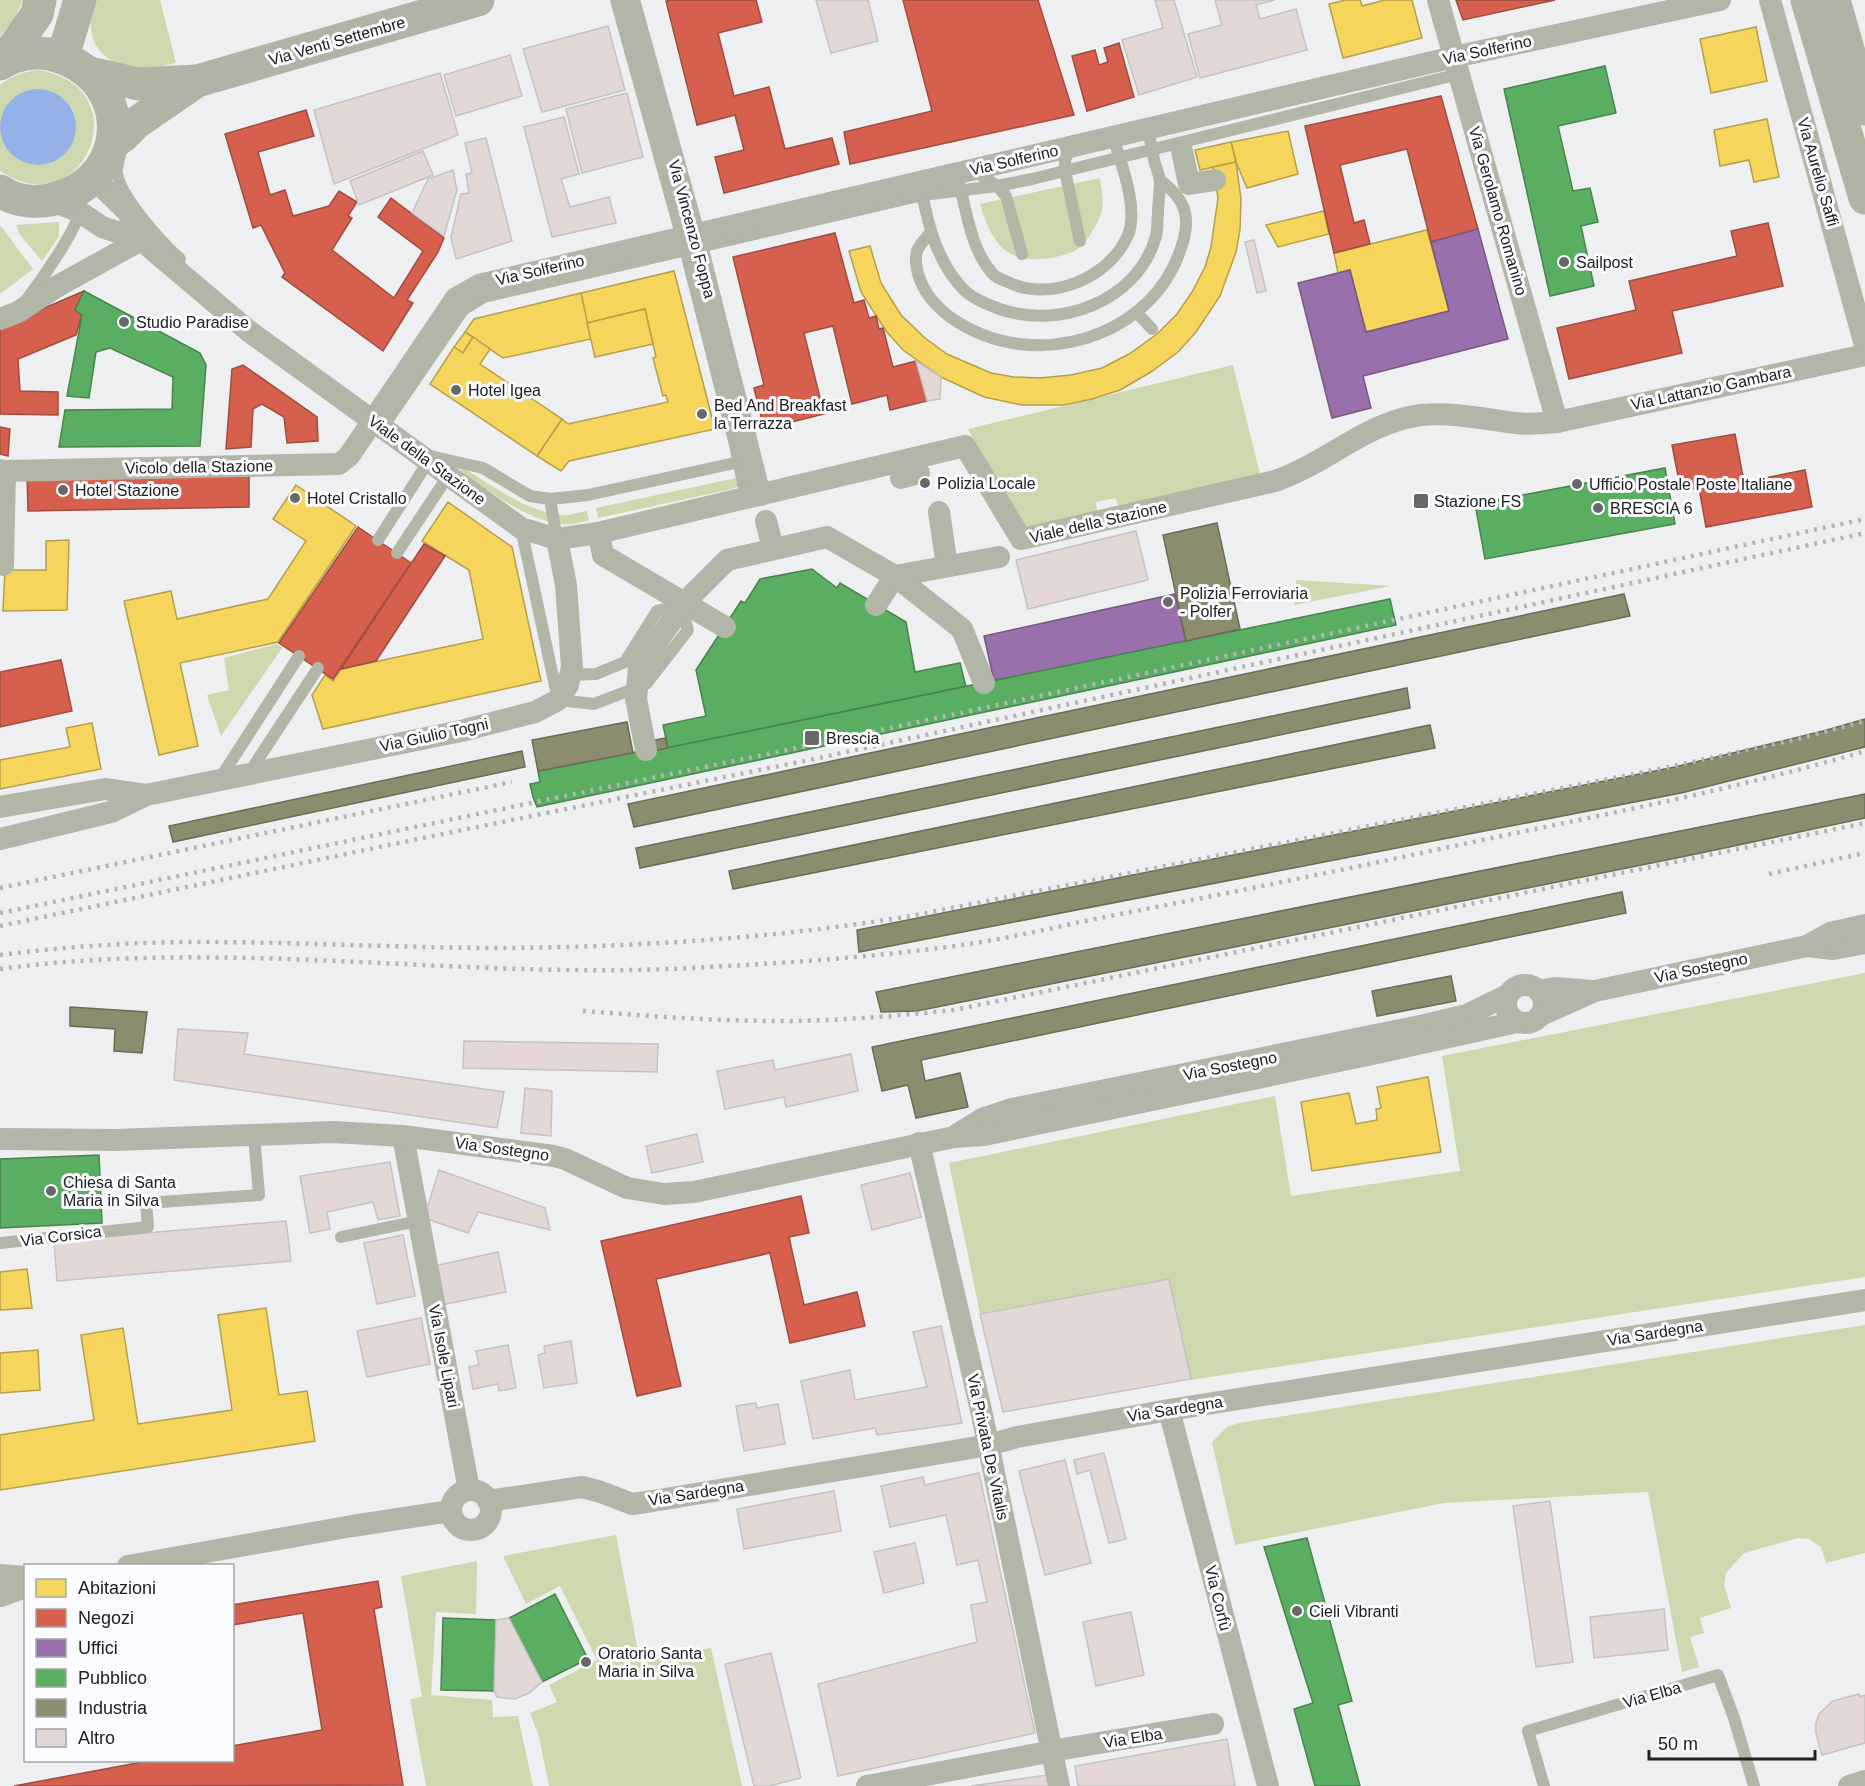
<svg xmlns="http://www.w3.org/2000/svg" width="1865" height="1786" font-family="Arial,sans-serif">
<rect width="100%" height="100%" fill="#eeeff1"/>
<g fill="#ced8ae">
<path d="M0,0h23l-9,19 -14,17z"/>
<path d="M96,0h64l16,63c-10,2 -21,6 -32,7 -24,1 -52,-16 -53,-42 -1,-9 3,-19 5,-28z"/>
<path d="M39,70c103,18 45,157 -39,101v-43l2,11 73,-18 -4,-12 -7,-10 -62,15 -2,12v-41c12,-10 24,-13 39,-15z"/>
<path d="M1100,178c1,10 4,22 2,32 -1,9 -16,34 -24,39 -16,10 -50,14 -67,5 -17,-9 -26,-32 -31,-50z"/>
<path d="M59,222v14l-17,25 -22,-26 -4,-10z"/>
<path d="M0,225l33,44 -33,25z"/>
<path d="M1233,365l27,109 -142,32 -2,-8 -20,4 1,9 -73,16 -56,-98z"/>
<path d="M463,468c29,17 62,43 97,47 9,1 19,-3 27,-4l2,9c-8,2 -19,6 -28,4 -34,-4 -73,-33 -100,-53z"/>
<path d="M736,478l3,8 -7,3 -134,29 -2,-10z"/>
<path d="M1296,580l95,6 -97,19z"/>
<path d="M277,644l5,4 -61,88 -14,-41 22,-5 -5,-32z"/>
<path d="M1865,973v304l-674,103 -22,-101 -189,35 -31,-151 326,-67 16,100 169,-25 -18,-115z"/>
<path d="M1865,1325v228l-39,10 -5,-16 -12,-8 -11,-1 -54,15 -18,20 -2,12 7,23 -31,10 4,15 -14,4 9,30 -17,5 -34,-180 -204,11 -209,42 -23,-103 15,-15 12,-4z"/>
<path d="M616,1535l24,127 71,-14 31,138h-193l-10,-49 -9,-24 27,-11 -8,-17 48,-25 -37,-74 -34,18 -23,-48z"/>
<path d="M477,1561l-1,53 -40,-2 -5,83 61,5 1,17 25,-1 15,70h-107l-16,-87 12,-2 -21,-121z"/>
</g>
<circle fill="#94b2e8" cx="38" cy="127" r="38"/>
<g fill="#f6d55c" stroke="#b69f4a" stroke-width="1.5">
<path d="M1346,0h14l2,6 23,-6h27l10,38 -79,20 -14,-54z"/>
<path d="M1756,27l11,54 -56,12 -11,-54z"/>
<path d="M1767,119l12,58 -25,5 -5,-22 -29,6 -6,-36z"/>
<path d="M1288,131l10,43 -51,14 -11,-26 -5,-20z"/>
<path d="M1231,142l5,20 -36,8 -5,-20z"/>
<path d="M1236,162l5,37 -1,31 -4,22 -16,44 -24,36 -18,20 -27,20 -31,18 -28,9 -28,6h-42l-38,-8 -43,-20 -38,-27 -17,-19 -25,-39 -12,-41 21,-5 11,37 20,32 24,23 22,16 44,19 23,4 26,1 31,-3 31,-7 27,-14 28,-20 20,-20 15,-22 13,-25 6,-20 7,-49 -5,-31z"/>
<path d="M1324,211l5,23 -51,13 -12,-22z"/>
<path d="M1427,230l22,81 -83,21 -16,-62 -12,3 -4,-20z"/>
<path d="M674,271l41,158 -146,32 -8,10 -24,-15 25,-37 6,5 100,-22 -2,-7 -3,1 -10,-38 3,-1 -11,-48 -58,14 -6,-30z"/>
<path d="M581,293l10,46 -88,19 -38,-26 9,-13z"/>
<path d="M645,309l8,35 -58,13 -8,-34z"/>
<path d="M465,332l8,5 -10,16 -9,-6z"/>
<path d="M473,337l17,12 -10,15 82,55 -25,37 -107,-72 24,-37 9,6z"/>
<path d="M296,485l60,41 -78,116 -98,21 18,83 -39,9 -35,-154 47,-10 6,28 91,-20 38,-58 -33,-22z"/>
<path d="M448,502l64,45 29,134 -218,48 -11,-34 13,-20 8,6 8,-12 142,-30 -14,-69 -47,-29z"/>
<path d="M69,540l-2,70 -64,1 2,-41h41v-29z"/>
<path d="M92,723l9,46 -101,20v-29l70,-13 -4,-19z"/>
<path d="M1428,1077l13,75 -129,19 -11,-69 48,-9 7,31 21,-4 -1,-11 5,-1 -4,-21z"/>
<path d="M27,1269l5,39 -32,2v-38z"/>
<path d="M266,1308l13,87 28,-4 8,50 -315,49v-55l94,-15 -13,-85 42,-7 15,96 94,-14 -14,-95z"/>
<path d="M38,1350l2,40 -40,3v-40z"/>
</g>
<g fill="#d6604d" stroke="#9f4d40" stroke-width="1.5">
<path d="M670,0h86l6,22 -44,11 16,63 35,-9 16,62 47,-11 7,26 -115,29 -9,-36 29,-7 -9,-35 -38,10 -31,-124z"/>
<path d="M903,0h135l36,115 -224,49 -6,-32 88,-21z"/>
<path d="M1456,0h99l-92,20z"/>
<path d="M1119,43l15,54 -47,14 -15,-55 23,-6 4,15 9,-3 -4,-14z"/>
<path d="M1441,96l37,133 -47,13 -24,-93 -67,16 14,58 10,-3 6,24 -36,9 -29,-127z"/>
<path d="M306,110l8,26 -56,16 12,43 15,-5 8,26 36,-10 10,-15 18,11 -9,14 4,2 -20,32 62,48 29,-47 -45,-34 13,-19 53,40 -6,14 -31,48 6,3 -30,48 -101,-74 3,-4 -24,-48 -8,3 -28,-94z"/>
<path d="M1768,223l15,63 -111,25 10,42 -113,26 -12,-51 79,-18 -7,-29 108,-25 -6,-25z"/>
<path d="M835,233l19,70 10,-3 5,18 7,-2 3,13 4,-1 10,39 23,-6 11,40 -37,9 -3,-15 -35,9 -19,-78 -29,7 20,81 -60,15 -10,-41 10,-3 -31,-128z"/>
<path d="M84,291l-9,19 7,5 -6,20 -58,24 2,32 38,1v23l-58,-1v-87z"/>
<path d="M243,365l74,52 1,24 -31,2 -3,-26 -22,-13 -9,5 -2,38 -25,2 6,-80z"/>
<path d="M0,427l10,2 -2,27 -8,-2z"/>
<path d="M1735,434l9,48 61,-12 7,37 -106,20 -7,-39 -18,3 -9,-46z"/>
<path d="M249,470v37l-221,4 -1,-37z"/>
<path d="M358,527l53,36 -78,116 -54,-36z"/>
<path d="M424,544l21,12 -69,105 -35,8z"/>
<path d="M61,660l11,51 -72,16v-55z"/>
<path d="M801,1196l8,37 -20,4 15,68 53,-13 8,34 -75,17 -20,-90 -114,26 25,107 -44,10 -36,-155z"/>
<path d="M378,1581l4,26 -8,2 29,176 -389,1 139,-26h79v-14l90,-16 -19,-117 -71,12v-20z"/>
</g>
<g fill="#9970ab" stroke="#755882" stroke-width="1.5">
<path d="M1478,229l30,110 -145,37 8,32 -39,10 -34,-135 52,-13 16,62 83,-21 -18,-69z"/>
<path d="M1175,594l11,47 -192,40 -10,-45z"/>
</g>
<g fill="#5aae61" stroke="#49834e" stroke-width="1.5">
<path d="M1605,66l11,47 -58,13 15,65 17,-3 8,34 -17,4 13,60 -44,10 -46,-207z"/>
<path d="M84,291l116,62 6,12 -6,81 -141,1 6,-37 107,-1 1,-32 -63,-29 -14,4 -7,46 -22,-2 15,-81 -7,-5z"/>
<path d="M1665,468l10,56 -190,35 -10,-55z"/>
<path d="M812,569l25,19 3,-5 66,39 9,50 45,-9 6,24 -298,61 -5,-23 43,-9 -10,-46 45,-69 4,2 15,-24z"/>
<path d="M1390,599l6,26 -859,182 -4,-10 -3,-13 10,-2 -2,-11 118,-23 1,2z"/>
<path d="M99,1155l3,68 -102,5v-69z"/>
<path d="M1307,1538l45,163 -14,4 22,81h-45l-21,-77 19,-6 -49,-156z"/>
<path d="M555,1594l33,65 -46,23 -33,-64z"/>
<path d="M443,1618l53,2 -2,71 -53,-1z"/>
</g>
<g fill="#8c8c6e" stroke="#6c6c57" stroke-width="1.5">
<path d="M1217,523l23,106 -54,12 -23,-106z"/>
<path d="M1624,594l6,22 -996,211 -6,-23z"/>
<path d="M1407,688l3,20 -770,160 -4,-20z"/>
<path d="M1865,719v28l-184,46 -822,159 -2,-22 818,-163 148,-36z"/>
<path d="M627,722l6,31 -95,18 -6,-31z"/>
<path d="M1430,725l5,23 -702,141 -4,-18z"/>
<path d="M665,738l3,10 -11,2 -3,-10z"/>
<path d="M522,751l3,16 -352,75 -4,-16z"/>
<path d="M1865,794v24l-164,35 -784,158 -36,1 -5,-20z"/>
<path d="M1622,892l4,21 -705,147 4,21 35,-8 8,34 -52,11 -8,-33 -26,6 -10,-44z"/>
<path d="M1451,976l5,25 -79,15 -5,-25z"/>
<path d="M70,1007l77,5 -5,41 -28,-2 1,-22 -45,-3z"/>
</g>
<g fill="#e4d8d7" stroke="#c3c3c4" stroke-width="1.5">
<path d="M816,0h52l10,41 -47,12z"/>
<path d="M1155,0h19l23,77 -58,18 -17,-55 41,-12z"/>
<path d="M1215,0h60l-19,5 4,14 36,-10 11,41 -107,28 -12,-44 34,-9z"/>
<path d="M608,26l17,64 -83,22 -19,-63z"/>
<path d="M510,55l12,41 -66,20 -12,-41z"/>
<path d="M440,73l18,62 -124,49 -20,-74z"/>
<path d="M627,93l16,64 -61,16 -16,-64z"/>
<path d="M564,117l15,57 -18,5 9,28 39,-10 7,26 -64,14 -28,-110z"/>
<path d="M486,138l26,103 -56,18 -5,-22 10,-43 8,-1 -3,-19 6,-1 -7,-30z"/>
<path d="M423,151l10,24 -74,30 -9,-24z"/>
<path d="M453,170l4,20 -13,46 -32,-23 16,-34z"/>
<path d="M1254,240l12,51 -9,2 -12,-51z"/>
<path d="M916,361l25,16 -1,22 -13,2z"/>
<path d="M1136,531l12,49 -120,29 -12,-49z"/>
<path d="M178,1029l70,4 -4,21 260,38 -7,36 -323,-48z"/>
<path d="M464,1041l194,3 -1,28 -194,-4z"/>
<path d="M851,1054l7,37 -72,16 -2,-10 -59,12 -8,-38 56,-11 2,10z"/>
<path d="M525,1088l27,3 -1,45 -30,-3z"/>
<path d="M697,1134l6,28 -51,11 -6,-27z"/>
<path d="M390,1162l10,54 -22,4 -5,-18 -46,10 3,17 -20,4 -10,-57z"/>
<path d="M439,1170l106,38 5,22 -72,-18 -10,21 -44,-15z"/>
<path d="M910,1173l11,44 -49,13 -11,-45z"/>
<path d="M286,1221l5,40 -234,20 -3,-40z"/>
<path d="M403,1235l12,61 -38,8 -13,-61z"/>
<path d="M498,1252l8,40 -65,13 -7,-39z"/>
<path d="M1169,1279l22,100 -188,33 -23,-98z"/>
<path d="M421,1318l9,46 -63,13 -10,-46z"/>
<path d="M941,1326l21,97 -85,12 -2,-7 -62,11 -12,-58 49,-11 5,30 72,-13 -14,-55z"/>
<path d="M571,1341l6,42 -33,5 -6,-33 7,-2 -1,-7z"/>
<path d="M508,1345l8,43 -17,3 -1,-7 -25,5 -4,-22 10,-2 -3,-14z"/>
<path d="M756,1403l1,5 21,-4 7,40 -41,7 -8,-45z"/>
<path d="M1104,1453l22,86 -17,4 -19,-73 -13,4 -3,-14z"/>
<path d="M1065,1460l26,103 -46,12 -26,-104z"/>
<path d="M979,1473l56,260 -197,43 -20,-92 159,-42 -6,-37 16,-3 -9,-42 -21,5 -11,-50 -56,12 -9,-41 42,-9 2,8z"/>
<path d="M834,1491l7,40 -97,18 -7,-40z"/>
<path d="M1550,1501l23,161 -37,5 -23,-161z"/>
<path d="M915,1543l9,40 -40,10 -10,-41z"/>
<path d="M1664,1609l4,41 -74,8 -4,-41z"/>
<path d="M1131,1612l13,63 -48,11 -13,-64z"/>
<path d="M509,1618l33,64 -13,11 -14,6 -18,-2 -3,-6 2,-71z"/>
<path d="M771,1653l30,125 -32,8h-15l-29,-122z"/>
<path d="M1859,1694l1,3 5,-2v48l-43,12 -6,-22v-10l3,-9 14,-13z"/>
<path d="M1227,1739l8,47h-157l-3,-20z"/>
<path d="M1047,1775l2,11h-78z"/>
</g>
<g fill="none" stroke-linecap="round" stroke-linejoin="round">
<g stroke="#b2b6a7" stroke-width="12">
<path d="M616,0l69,249 50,196 11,53"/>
<path d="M1072,147l-7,12v12l15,70"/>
<path d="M120,155c-1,5 -4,13 -3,18 3,24 45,70 63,86"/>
<path d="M973,170l24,16 9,10 16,58"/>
<path d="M959,183c8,30 12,66 33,90 4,5 10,7 16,9 41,21 102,-4 120,-47 11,-26 -7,-72 -15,-98"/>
<path d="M921,188c7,37 16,75 44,103 9,8 21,13 32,17 60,23 141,-6 159,-72 2,-7 1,-15 2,-22 0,-11 2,-22 2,-32 -1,-8 -4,-15 -6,-22 -2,-11 -4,-21 -6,-31"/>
<path d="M930,233c-4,5 -11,12 -13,18 -4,14 3,32 11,44 14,19 31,30 53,39 75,31 172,-4 199,-83 12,-32 7,-51 -20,-71"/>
<path d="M27,299c13,-17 52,-72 53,-90"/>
<path d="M1136,312l16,17"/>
<path d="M382,428l81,-118 21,-13 439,-102 74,-9 35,-7 427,-105"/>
<path d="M430,456l53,12 47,28 20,3 38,-4 156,-34"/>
<path d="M550,499l7,40"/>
<path d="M521,528l37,172 36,4 52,-20 42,-54 -3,-10 -17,-12 -11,3 -32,51 -29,12 -26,1"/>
<path d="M378,540l50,-78"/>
<path d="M397,553l51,-77"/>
<path d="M249,773l69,-105"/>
<path d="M219,780l80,-124"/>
<path d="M341,1237l77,-16"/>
<path d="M0,1243l148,-16 -2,-24 113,-8 -5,-60"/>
<path d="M1544,1786l-16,-55 190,-56 16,43 20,68"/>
</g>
<g stroke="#b2b6a7" stroke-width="22">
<path d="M629,0l65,234 66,261"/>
<path d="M1438,0l119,422"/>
<path d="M1770,0l95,345"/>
<path d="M1182,151l7,33 26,-4"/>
<path d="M93,178l35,34 13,28"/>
<path d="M53,201l27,11 22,15 39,13 109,92 271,196 36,11 41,-6 367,-87 56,93 254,-58c51,-17 91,-59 146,-66 33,-3 63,4 95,8 14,2 28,0 41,-1l308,-67"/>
<path d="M0,319l18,-7 38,-25 85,-47"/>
<path d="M0,470l5,1 334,-7 10,-8 107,-158 23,-13 975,-228 266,-57"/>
<path d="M901,478l18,-5"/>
<path d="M939,512l8,54"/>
<path d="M766,521l7,27"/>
<path d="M601,545l2,10 122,72"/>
<path d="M3,565l2,-94"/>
<path d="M876,605l19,-29 104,-19"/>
<path d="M646,750l-10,-51 3,-31 45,-65 43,-43 100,-23 68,39 67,53 22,54"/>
<path d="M0,807l105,-18 41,6"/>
<path d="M0,839l111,-27 35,-17 315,-64 74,-19 23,-12 10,-15 4,-18 -6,-82 -9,-46"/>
<path d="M1807,946l26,3 32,-6"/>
<circle cx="1525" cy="1004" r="19"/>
<path d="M1539,991l15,-3 40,3"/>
<path d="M1541,1015l54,-24 212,-45 23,-13 35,-8"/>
<path d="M958,1134l24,-15 30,-10 408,-83 47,-11 41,-20"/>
<path d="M403,1136l66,354"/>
<path d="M0,1139l116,1 217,-8 70,4 151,20 11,3 62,29 37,6 30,-2 260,-55 30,-2 393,-82 140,-31"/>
<path d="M919,1143l62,267 78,376"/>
<path d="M1169,1410l99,376"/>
<circle cx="471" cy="1510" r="20"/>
<path d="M488,1501l94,-14 19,5 31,12 21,-3 301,-50 34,-6 29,-8 152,-27 696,-110"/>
<path d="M128,1566l224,-40 99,-15"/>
<path d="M0,1575l26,2"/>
<path d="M0,1596l26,-9"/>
<path d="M867,1786l202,-38 144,-24"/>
<path d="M1849,1786l16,-5"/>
</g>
<g stroke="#b0b4a5" stroke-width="33">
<path d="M1807,0l58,198"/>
<path d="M1834,0l31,109"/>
<path d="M63,56l17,-56"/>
<path d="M4,61l33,-47 3,-14"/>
<path d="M0,64c10,-7 22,-10 34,-11 17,-1 30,4 43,12 54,32 46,108 -11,130 -22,9 -46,9 -66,-4"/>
<path d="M90,73l48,11 59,-3 281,-81"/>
<path d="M112,144l11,-8 13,-13 61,-42"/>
</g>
<g stroke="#b2b5b0" stroke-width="4.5" stroke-dasharray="3 6" stroke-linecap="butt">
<path d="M1769,874l96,-21"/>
<path d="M0,888l512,-106"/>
<path d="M0,913l811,-168 1054,-226"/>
<path d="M0,926l413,-86 401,-81 1051,-226"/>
<path d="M0,955c65,-8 131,-13 197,-13 102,0 205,6 307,6 136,-1 273,-10 407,-32l758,-149 133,-29 63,-17"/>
<path d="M0,969c230,-31 461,11 692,-1 94,-5 189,-11 283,-25 47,-7 93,-19 140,-28 99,-19 198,-39 297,-60 151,-33 305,-60 453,-104"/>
<path d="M583,1011c65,5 131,10 197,10 58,0 116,-5 174,-11l911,-187"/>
</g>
</g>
<g fill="#68686a" stroke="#fbfcff" stroke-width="2">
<circle cx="1564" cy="262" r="6"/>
<circle cx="124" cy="322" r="6"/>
<circle cx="456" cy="390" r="6"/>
<circle cx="702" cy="414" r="6"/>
<circle cx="925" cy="483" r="6"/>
<circle cx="1577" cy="484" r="6"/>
<circle cx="63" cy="490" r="6"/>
<circle cx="295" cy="498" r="6"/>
<rect x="1413" y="493" width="16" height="16" rx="3"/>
<circle cx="1598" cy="508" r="6"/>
<circle cx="1168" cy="602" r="6"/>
<rect x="804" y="730" width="16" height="16" rx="3"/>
<circle cx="51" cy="1191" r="6"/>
<circle cx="1297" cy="1611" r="6"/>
<circle cx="586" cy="1662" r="6"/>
</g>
<g text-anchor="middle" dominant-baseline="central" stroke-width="6" stroke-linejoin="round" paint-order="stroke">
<g font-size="16" fill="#202021" stroke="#fbfcff">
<text transform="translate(337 41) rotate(-16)">Via Venti Settembre</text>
<text transform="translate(1487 50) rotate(-12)">Via Solferino</text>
<text transform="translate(1014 160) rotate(-13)">Via Solferino</text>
<text transform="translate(1818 172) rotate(74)">Via Aurelio Saffi</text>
<text transform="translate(1498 211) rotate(74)">Via Gerolamo Romanino</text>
<text transform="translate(692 229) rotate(75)">Via Vincenzo Foppa</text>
<text transform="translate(540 270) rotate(-13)">Via Solferino</text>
<text transform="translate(1711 388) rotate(-12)">Via Lattanzio Gambara</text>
<text transform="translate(427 460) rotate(36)">Viale della Stazione</text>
<text transform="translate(199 467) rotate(-1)">Vicolo della Stazione</text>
<text transform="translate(1098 522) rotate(-13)">Viale della Stazione</text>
<text transform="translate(434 735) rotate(-12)">Via Giulio Togni</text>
<text transform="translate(1701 968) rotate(-12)">Via Sostegno</text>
<text transform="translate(1230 1066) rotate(-11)">Via Sostegno</text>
<text transform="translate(502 1149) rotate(8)">Via Sostegno</text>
<text transform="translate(61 1236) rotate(-7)">Via Corsica</text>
<text transform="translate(1655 1333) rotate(-9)">Via Sardegna</text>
<text transform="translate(444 1356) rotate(79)">Via Isole Lipari</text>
<text transform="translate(1175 1409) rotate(-9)">Via Sardegna</text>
<text transform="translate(988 1447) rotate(78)">Via Privata De Vitalis</text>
<text transform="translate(696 1493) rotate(-9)">Via Sardegna</text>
<text transform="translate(1218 1598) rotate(76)">Via Corfù</text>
<text transform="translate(1652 1695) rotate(-16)">Via Elba</text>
<text transform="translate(1133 1738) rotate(-9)">Via Elba</text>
</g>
<g font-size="16" fill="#202021" stroke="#fbfcff" text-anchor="start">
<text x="1576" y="262">Sailpost</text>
<text x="136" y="322">Studio Paradise</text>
<text x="468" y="390">Hotel Igea</text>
<text x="714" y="405">Bed And Breakfast<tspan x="714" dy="18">la Terrazza</tspan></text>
<text x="937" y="483">Polizia Locale</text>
<text x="1589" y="484">Ufficio Postale Poste Italiane</text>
<text x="75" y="490">Hotel Stazione</text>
<text x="307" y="498">Hotel Cristallo</text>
<text x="1434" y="501">Stazione FS</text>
<text x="1610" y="508">BRESCIA 6</text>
<text x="1180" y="593">Polizia Ferroviaria<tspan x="1180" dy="18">- Polfer</tspan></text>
<text x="826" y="738">Brescia</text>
<text x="63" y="1182">Chiesa di Santa<tspan x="63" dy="18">Maria in Silva</tspan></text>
<text x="1309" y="1611">Cieli Vibranti</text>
<text x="598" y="1653">Oratorio Santa<tspan x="598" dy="18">Maria in Silva</tspan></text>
</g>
</g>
<rect x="24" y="1564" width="210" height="198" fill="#fbfcff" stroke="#a3a4a6" stroke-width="1.5"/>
<rect x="36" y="1579" width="30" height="18" fill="#f6d55c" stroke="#a3a4a6" stroke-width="1.5"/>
<text x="78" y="1594" font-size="18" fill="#202021">Abitazioni</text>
<rect x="36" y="1609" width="30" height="18" fill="#d6604d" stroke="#a3a4a6" stroke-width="1.5"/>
<text x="78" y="1624" font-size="18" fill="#202021">Negozi</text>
<rect x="36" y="1639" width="30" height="18" fill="#9970ab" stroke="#a3a4a6" stroke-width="1.5"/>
<text x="78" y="1654" font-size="18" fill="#202021">Uffici</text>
<rect x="36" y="1669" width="30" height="18" fill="#5aae61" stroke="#a3a4a6" stroke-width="1.5"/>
<text x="78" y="1684" font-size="18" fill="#202021">Pubblico</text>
<rect x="36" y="1699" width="30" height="18" fill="#8c8c6e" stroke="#a3a4a6" stroke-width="1.5"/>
<text x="78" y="1714" font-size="18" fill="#202021">Industria</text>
<rect x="36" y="1729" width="30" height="18" fill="#e4d8d7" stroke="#a3a4a6" stroke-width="1.5"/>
<text x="78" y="1744" font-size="18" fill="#202021">Altro</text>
<path d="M1649 1750v9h166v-9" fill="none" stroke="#202021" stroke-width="3"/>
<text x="1658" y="1750" font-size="18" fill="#202021" stroke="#fbfcff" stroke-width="4.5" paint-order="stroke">50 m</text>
</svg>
